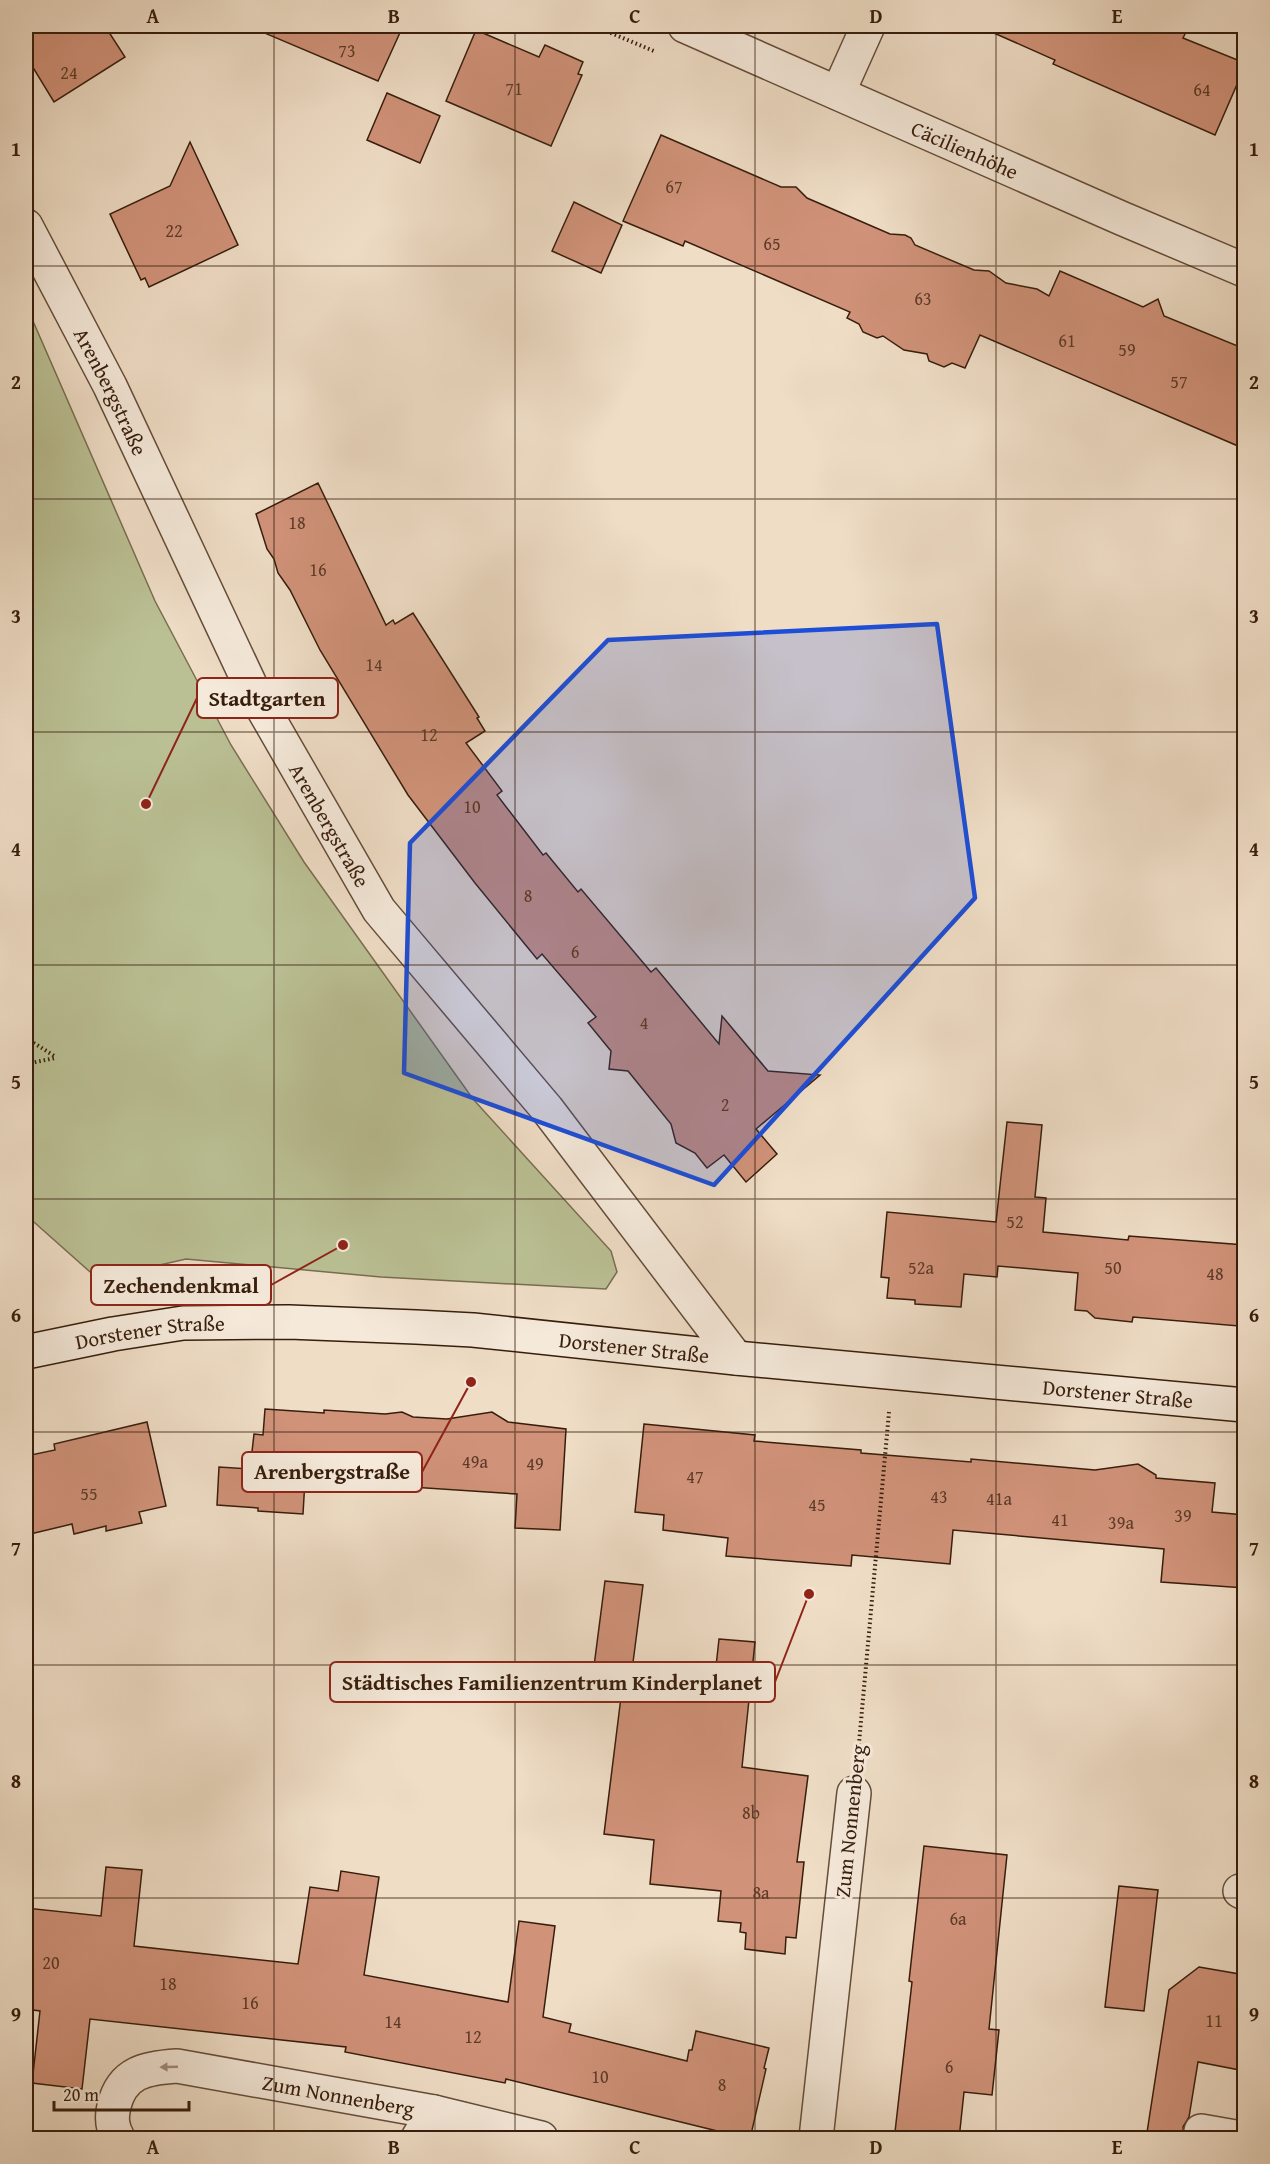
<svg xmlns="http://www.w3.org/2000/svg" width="1270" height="2164" font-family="'Gentium Book Plus',serif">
<rect width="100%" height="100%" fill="#efddc6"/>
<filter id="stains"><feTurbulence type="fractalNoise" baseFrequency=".00333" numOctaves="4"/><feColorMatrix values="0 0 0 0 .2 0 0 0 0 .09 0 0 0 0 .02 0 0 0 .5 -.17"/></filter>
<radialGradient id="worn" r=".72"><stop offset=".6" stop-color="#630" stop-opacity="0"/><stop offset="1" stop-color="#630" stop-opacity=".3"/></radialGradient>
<path fill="#bac094" stroke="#786e50" stroke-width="1.5" d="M26,305l129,296 76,144 73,117 169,237 138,152 6,21 -11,17 -225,-12 -195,-18 -88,20 -72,-64z"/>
<g fill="#d09279" stroke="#371d0c" stroke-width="1.5">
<path d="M26,26h79l20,31 -71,45 -28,-46z"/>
<path d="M248,26h155l-25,55z"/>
<path d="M978,26h211l-6,12 62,25v3l-30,69 -162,-71 2,-4z"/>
<path d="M476,30l63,27 6,-12 38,17 -5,12 4,1 -31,71 -105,-45z"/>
<path d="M387,93l53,23 -20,47 -53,-23z"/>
<path d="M661,135l120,52h15l11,11 83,36 15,1 6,3 4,7 59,25 15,1 17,12 31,6 12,7 11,-25 83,36 15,-8 6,17 81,33v100l-265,-114 -15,33 -13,-5 -8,4 -15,-6 -2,-7 -23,-4 -21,-14 -6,2 -14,-6 -4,-8 -12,-6 3,-6 -165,-71 -2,5 -60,-25z"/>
<path d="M190,142l48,103 -89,42 -4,-9 -4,2 -31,-66 60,-28z"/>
<path d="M574,202l48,23 -21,48 -49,-22z"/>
<path d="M318,483l68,142 7,-5 2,4 18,-11 66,104 -2,1 8,13 -19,12 36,48 -5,4 46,60 3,-2 32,39 3,-3 70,83 5,-4 63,76 3,-28 46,55 52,4 -64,54 21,25 -31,28 -22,-27 -17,13 -12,-15 -19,-10 -5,-19 -43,-53 -19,-2 2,-18 -23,-28 8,-6 -54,-63 -5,5 -62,-76 -67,-88 -88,-145 -30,-60 -12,-17 -4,-14 -7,-10 -11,-35z"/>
<path d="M1007,1122l35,3 -7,72 11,1 -3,34 85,8 1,-4 116,9v53h-3l-3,28 -106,-9 -1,5 -37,-4 -8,-7 -12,-1 3,-37 -80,-7 -1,11 -33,-3 -3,33 -46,-3v-4l-28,-2 2,-20 -8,-1 6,-65 109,10z"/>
<path d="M265,1409l59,4v-3l61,4 17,-2 11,5 34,2 45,-7 16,10 58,7 -6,101 -45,-2 2,-34 -212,-14 -2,34 -45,-3v-3l-41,-3 2,-38 31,2 4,-35 9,1z"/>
<path d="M147,1422l19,84 -27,6 3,11 -36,8v-5l-32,8 -2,-10 -46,11v-79l29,-6 -1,-6z"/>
<path d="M644,1424l111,11 -1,6 107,9v3l110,9v-3l124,11 43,-6 18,11v3l59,5 -3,29 33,3v73l-84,-6 3,-33 -211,-19 -3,34 -98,-9 -1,11 -125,-10 2,-18 -65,-8 1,-15 -29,-3z"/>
<path d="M605,1581l38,4 -12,93 -38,-4z"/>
<path d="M719,1639l36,3 -13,125 66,9 -11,86h7l-8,76 -10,-1 -1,17 -40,-5 1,-16 -6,-1 1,-9 -23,-2 3,-30 -71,-7 4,-44 -50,-6 19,-153 90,13z"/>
<path d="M924,1846l83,9 -18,174 10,1 -7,65 -28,-3 -5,47 -64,-7 17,-150 -3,-1z"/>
<path d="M106,1867l36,3 -8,76 164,18 12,-77 28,4 3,-20 38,6 -15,98 144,27 11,-81 36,5 -12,91 28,7 -2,8 118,29 2,-11h3l4,-19 73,17 -5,20 2,1 -16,70 -244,-60 -1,4 -160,-31 1,-5 -256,-28 -8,70 -50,-6 8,-72 -14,-2v-101l75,8z"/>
<path d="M1119,1886l39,4 -14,121 -39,-4z"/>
<path d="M1199,1967l46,8v96l-47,-9 -9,55 -6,10 1,12h-38l23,-149z"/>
</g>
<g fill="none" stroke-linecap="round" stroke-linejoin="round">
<defs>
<g id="street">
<path id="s1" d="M685,26l436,192 123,52"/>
<path d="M838,93l30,-67"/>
<path id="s2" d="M26,226l84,160 144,307 125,217 168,199 189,249"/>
<path d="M1240,1891l4,2"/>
<path d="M1201,2131l40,7"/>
<path id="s3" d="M118,2138c-6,-11 -7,-20 -4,-32 8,-34 32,-38 63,-40l257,46 107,26"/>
<path d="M418,2138l16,-26"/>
<path d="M816,2138l38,-345"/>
</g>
<g id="secondary">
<path id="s4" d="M26,1352l87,-18 70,-11 106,-1 127,5 57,3 263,28 508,47"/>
</g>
</defs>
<use href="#street" stroke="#654d3a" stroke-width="36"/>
<use href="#secondary" stroke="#371d0c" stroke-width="36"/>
<g stroke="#371d0c" stroke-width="4" stroke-dasharray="1.5 3" stroke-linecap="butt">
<path d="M594,26l60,25"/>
<path d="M26,1038l30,19"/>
<path d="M26,1064l29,-6"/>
<path d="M858,1754l31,-342"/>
</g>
<use href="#street" stroke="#f5e9da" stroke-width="33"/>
<use href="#secondary" stroke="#f5e9da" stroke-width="33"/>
</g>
<defs><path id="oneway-solid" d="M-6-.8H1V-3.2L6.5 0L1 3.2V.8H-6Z" transform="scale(1.5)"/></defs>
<use fill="#a08d7d" href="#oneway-solid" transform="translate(169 2067) rotate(178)"/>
<path fill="#1d4ed8" fill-opacity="0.2" stroke="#1d4ed8" stroke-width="4.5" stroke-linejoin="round" d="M937,624l38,274 -261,287 -310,-112 6,-230 198,-203z"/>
<path fill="none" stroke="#371d0c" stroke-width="1.5" stroke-opacity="0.55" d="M274,26v2112M515,26v2112M755,26v2112M996,26v2112M26,266h1218M26,499h1218M26,732h1218M26,965h1218M26,1199h1218M26,1432h1218M26,1665h1218M26,1898h1218"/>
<g text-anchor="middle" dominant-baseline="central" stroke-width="6" stroke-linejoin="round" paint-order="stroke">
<g font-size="18" fill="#5d3a27">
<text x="347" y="50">73</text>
<text x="69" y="72">24</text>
<text x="514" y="88">71</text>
<text x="1202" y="89">64</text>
<text x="674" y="186">67</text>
<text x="174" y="230">22</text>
<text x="772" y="243">65</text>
<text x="923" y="298">63</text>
<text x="1067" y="340">61</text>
<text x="1127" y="349">59</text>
<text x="1179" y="381">57</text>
<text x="297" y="522">18</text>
<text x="318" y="569">16</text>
<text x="374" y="664">14</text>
<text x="429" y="734">12</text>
<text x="472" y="806">10</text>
<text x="528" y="895">8</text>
<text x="575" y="951">6</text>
<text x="644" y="1022">4</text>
<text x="725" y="1104">2</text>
<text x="1015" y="1221">52</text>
<text x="921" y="1267">52a</text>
<text x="1113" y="1267">50</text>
<text x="1215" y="1273">48</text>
<text x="475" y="1461">49a</text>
<text x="535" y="1463">49</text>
<text x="695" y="1476">47</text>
<text x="89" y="1493">55</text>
<text x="939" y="1496">43</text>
<text x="999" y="1498">41a</text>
<text x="817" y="1504">45</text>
<text x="1183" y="1515">39</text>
<text x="1060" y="1519">41</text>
<text x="1121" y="1522">39a</text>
<text x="751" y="1812">8b</text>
<text x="761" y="1892">8a</text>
<text x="958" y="1918">6a</text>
<text x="51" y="1962">20</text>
<text x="168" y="1983">18</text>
<text x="250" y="2002">16</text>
<text x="1214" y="2020">11</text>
<text x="393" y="2021">14</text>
<text x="473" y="2036">12</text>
<text x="949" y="2066">6</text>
<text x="600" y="2076">10</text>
<text x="722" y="2084">8</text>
</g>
<g font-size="21" fill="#371d0c" stroke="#f5e9da">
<text stroke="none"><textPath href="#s1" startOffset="306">Cäcilienhöhe</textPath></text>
<text stroke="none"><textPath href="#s2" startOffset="186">Arenbergstraße</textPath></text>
<text stroke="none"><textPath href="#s2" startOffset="672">Arenbergstraße</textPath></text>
<text stroke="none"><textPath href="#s4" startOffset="126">Dorstener Straße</textPath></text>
<text stroke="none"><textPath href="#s4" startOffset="612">Dorstener Straße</textPath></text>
<text stroke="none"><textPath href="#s4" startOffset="1098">Dorstener Straße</textPath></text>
<text transform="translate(850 1821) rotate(-84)">Zum Nonnenberg</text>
<text stroke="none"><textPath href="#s3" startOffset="279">Zum Nonnenberg</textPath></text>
</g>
</g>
<path fill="none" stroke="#8f2418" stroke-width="2" d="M146 804L197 698M343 1245L271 1285M471 1382L422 1472M809 1594L775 1682"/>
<g fill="#8f2418" stroke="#f5e9da" stroke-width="2">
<circle cx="146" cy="804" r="6"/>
<circle cx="343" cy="1245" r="6"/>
<circle cx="471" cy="1382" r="6"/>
<circle cx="809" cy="1594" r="6"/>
</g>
<g fill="#f5e9da" stroke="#8f2418" stroke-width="2">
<rect x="197" y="678" width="141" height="40" rx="6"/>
<rect x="91" y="1265" width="180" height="40" rx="6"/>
<rect x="242" y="1452" width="180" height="40" rx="6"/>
<rect x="330" y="1662" width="445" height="40" rx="6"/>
</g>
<g font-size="22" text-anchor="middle" font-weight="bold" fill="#371d0c">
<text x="267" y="706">Stadtgarten</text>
<text x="181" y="1293">Zechendenkmal</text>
<text x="332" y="1479">Arenbergstraße</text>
<text x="552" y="1690">Städtisches Familienzentrum Kinderplanet</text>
</g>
<rect width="1270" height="2164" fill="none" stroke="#efddc6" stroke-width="66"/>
<path d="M54 2101v9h135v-9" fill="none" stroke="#371d0c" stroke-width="3"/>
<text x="63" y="2101" font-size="18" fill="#371d0c" stroke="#f5e9da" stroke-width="4.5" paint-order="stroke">20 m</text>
<rect x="33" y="33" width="1204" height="2098" fill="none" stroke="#371d0c" stroke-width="2"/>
<g font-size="20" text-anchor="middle" font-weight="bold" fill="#371d0c">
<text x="153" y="23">A</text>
<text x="394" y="23">B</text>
<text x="635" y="23">C</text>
<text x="876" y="23">D</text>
<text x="1117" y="23">E</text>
<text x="16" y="156">1</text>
<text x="1254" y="156">1</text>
<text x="16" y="389">2</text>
<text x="1254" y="389">2</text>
<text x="16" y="623">3</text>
<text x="1254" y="623">3</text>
<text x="16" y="856">4</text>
<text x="1254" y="856">4</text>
<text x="16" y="1089">5</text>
<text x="1254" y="1089">5</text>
<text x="16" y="1322">6</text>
<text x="1254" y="1322">6</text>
<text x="16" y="1555">7</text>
<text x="1254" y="1555">7</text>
<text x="16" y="1788">8</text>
<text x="1254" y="1788">8</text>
<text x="16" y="2021">9</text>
<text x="1254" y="2021">9</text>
<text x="153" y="2154">A</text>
<text x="394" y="2154">B</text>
<text x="635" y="2154">C</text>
<text x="876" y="2154">D</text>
<text x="1117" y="2154">E</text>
</g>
<rect width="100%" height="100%" filter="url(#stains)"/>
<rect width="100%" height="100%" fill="url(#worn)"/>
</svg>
